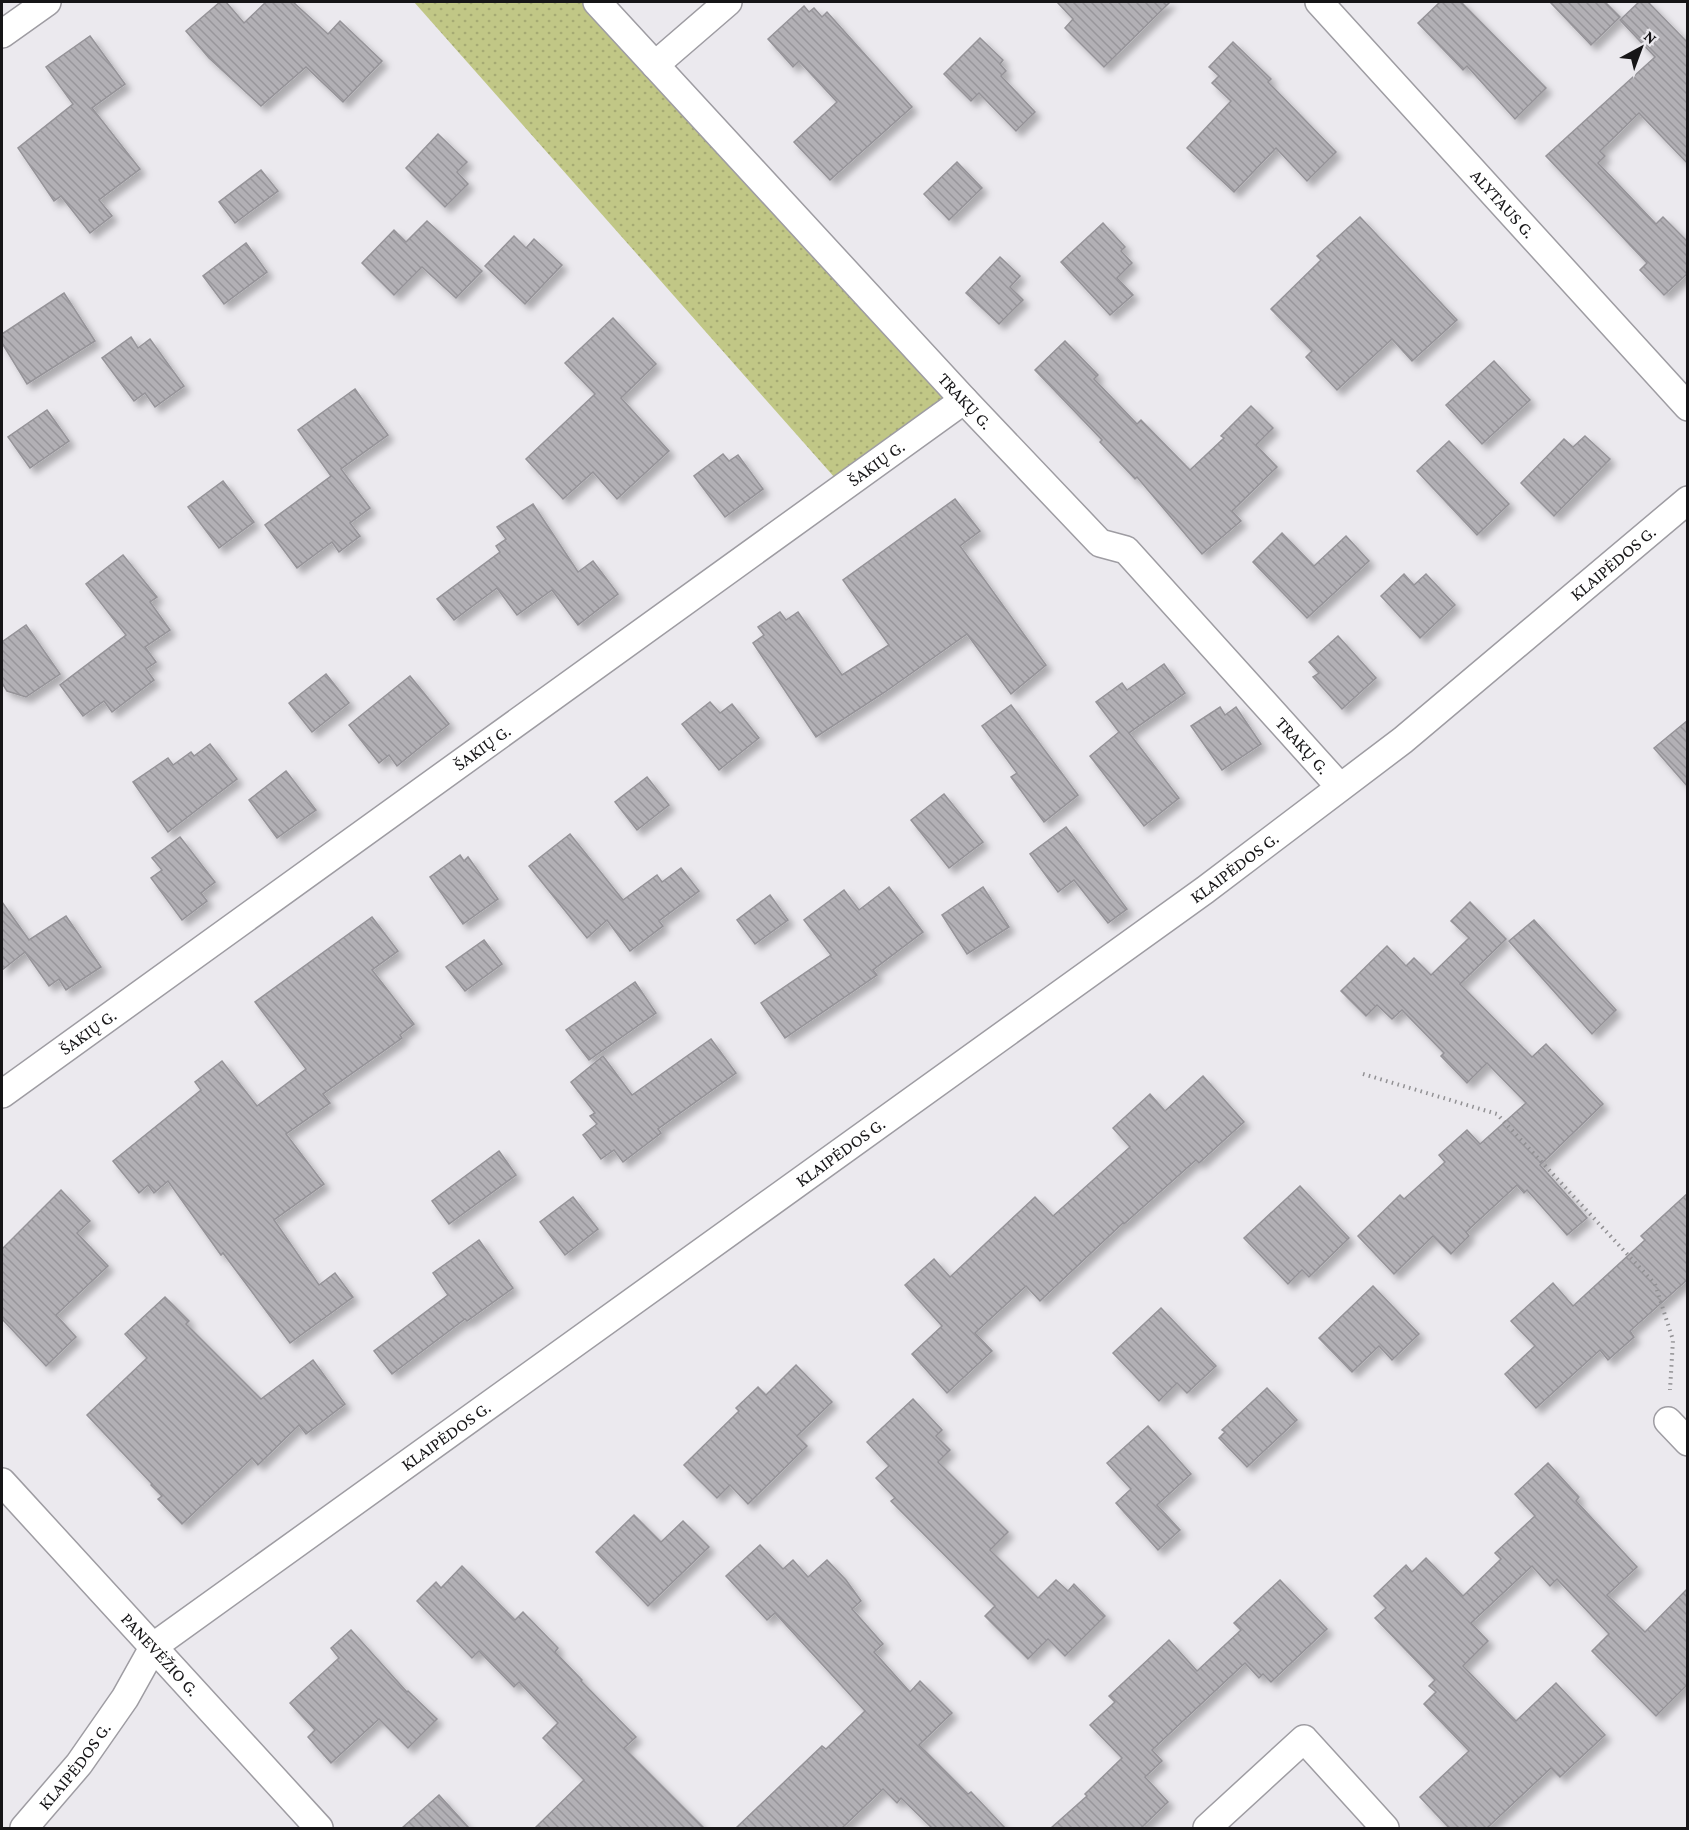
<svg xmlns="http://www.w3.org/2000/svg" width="1689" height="1830" font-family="'Crimson Pro',serif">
<defs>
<pattern id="park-dots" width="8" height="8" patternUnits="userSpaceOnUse" patternTransform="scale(1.5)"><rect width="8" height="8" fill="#c1c786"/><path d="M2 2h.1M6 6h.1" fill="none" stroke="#a5aa73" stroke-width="1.8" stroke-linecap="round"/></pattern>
<pattern id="building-back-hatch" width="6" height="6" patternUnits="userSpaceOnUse" patternTransform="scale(1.5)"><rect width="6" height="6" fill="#b2b0b5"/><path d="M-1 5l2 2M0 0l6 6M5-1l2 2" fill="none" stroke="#98969b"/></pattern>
<filter id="shadow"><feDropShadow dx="5.5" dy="5.5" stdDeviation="3" flood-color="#0004"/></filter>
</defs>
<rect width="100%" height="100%" fill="#ebe9ee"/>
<path fill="url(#park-dots)" d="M414,2h185l365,398 -121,87z"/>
<g fill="url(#building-back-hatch)" stroke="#959398" stroke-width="1.5" filter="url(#shadow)">
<path d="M220,2h6l18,21 22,-21h27l35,32 12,-13 42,40 -39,41 -37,-35 -45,39 -52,-48 -23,-27z"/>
<path d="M1057,2h113l-66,65 -39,-39 8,-9z"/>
<path d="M1440,2h21l85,86 -31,31 -48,-53 -4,4 -45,-47z"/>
<path d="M1550,2h55l15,15 -29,28z"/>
<path d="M1639,2h9l40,41v121l-49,-51 -39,38 5,5 -7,7 58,61 7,-7 25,25v31l-24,22 -24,-25 7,-7 -101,-107 109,-99 -35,-37z"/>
<path d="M804,6l5,6 5,-4 8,9 5,-5 85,95 -82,73 -36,-38 43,-40 -38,-41 -6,6 -25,-28z"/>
<path d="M90,36l35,48 -33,24 48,61 -41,31 13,16 -22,17 -29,-37 -7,5 -36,-53 55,-44 -27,-37z"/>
<path d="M980,38l23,22 -3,4 6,7 -5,5 34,36 -19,19 -37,-38 -8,8 -27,-27z"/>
<path d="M1233,42l38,37 -3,3 68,70 -29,29 -31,-33 -42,44 -47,-44 44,-47 -19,-18 7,-7 -10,-9z"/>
<path d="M438,134l29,28 -10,10 11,12 -23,23 -39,-39z"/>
<path d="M957,162l25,26 -33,32 -25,-26z"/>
<path d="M261,170l17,21 -43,32 -16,-21z"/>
<path d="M1360,217l97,103 -45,41 -20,-22 -55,51 -31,-33 6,-6 -41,-42 50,-49 -4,-4z"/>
<path d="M427,221l55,50 -26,27 -34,-31 -28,28 -32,-32 32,-33 12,12z"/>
<path d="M1103,223l22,24 -4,4 11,12 -15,15 16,17 -23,20 -49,-53z"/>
<path d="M514,236l12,12 8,-9 28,26 -37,39 -40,-38z"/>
<path d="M246,243l21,29 -43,32 -21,-28z"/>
<path d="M1000,257l20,19 -10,11 13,13 -24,24 -33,-31z"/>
<path d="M64,293l31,48 -68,43 -25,-41v-9z"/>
<path d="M613,318l43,46 -35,34 48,53 -52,48 -24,-27 -30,27 -37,-40 69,-65 -30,-31z"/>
<path d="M131,337l7,11 12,-9 34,47 -29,21 -10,-14 -11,8 -32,-43z"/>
<path d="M1065,341l33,34 -4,4 43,45 4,-4 49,50 34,-32 -3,-2 30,-30 22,22 -17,17 21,22 -45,44 9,10 -39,33 -65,-77 -2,2 -35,-37 2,-2 -67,-70z"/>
<path d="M1494,361l36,39 -48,44 -36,-39z"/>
<path d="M355,389l33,46 -47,34 29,39 -20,15 10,13 -21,16 -7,-10 -35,26 -32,-43 66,-49 -33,-46z"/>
<path d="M47,410l22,31 -39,27 -22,-31z"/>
<path d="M1585,436l25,23 -56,57 -33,-33 43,-44 9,8z"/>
<path d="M1449,441l60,63 -32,31 -60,-64z"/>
<path d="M723,454l6,7 9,-6 25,34 -38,28 -31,-41z"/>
<path d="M223,481l31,41 -35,26 -31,-41z"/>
<path d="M955,499l25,32 -20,15 86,119 -35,29 -44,-60 -82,58 -69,45 -63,-94 11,-8 -6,-8 22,-15 6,8 12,-8 44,63 47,-30 -46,-65z"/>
<path d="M533,504l45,68 15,-11 25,33 -40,31 -26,-35 -35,25 -20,-27 -43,32 -17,-21 63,-47 -4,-6 10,-7 -9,-12z"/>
<path d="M1282,533l32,33 32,-30 23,25 -62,57 -54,-56z"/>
<path d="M123,555l34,42 -7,5 20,28 -25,17 11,15 -10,7 8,11 -42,32 -8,-11 -21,15 -23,-31 66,-50 -40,-51z"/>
<path d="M1404,574l10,11 12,-11 29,31 -35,33 -39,-42z"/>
<path d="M26,625l34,49 -34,23 -19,-6 -5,-8v-41z"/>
<path d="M1338,636l38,42 -34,31 -29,-32 6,-4 -10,-11z"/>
<path d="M1164,664l21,29 -56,40 50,65 -35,28 -54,-70 29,-24 -23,-30 26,-19 5,7z"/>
<path d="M326,674l23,29 -37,29 -23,-29z"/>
<path d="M410,676l39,48 -52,42 -8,-11 -10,8 -30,-38z"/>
<path d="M710,702l10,11 12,-9 27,34 -40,32 -37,-46z"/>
<path d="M1011,705l67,90 -34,27 -33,-45 6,-4 -35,-47z"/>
<path d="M1220,707l5,8 11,-8 25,37 -39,26 -31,-44z"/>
<path d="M1688,720v67l-34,-39z"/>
<path d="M210,744l27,35 -69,53 -35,-50 35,-24 5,7 18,-13 3,4z"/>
<path d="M286,771l30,39 -39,28 -28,-38z"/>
<path d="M647,777l22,28 -32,25 -22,-28z"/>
<path d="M944,794l39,48 -34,26 -38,-48z"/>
<path d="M1066,827l61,82 -19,14 -34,-43 -16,12 -28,-38z"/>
<path d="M570,834l53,66 34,-25 5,7 19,-14 18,23 -40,30 4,5 -33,25 -23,-31 -20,18 -58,-72z"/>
<path d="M180,837l35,45 -14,11 6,8 -25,19 -31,-42 11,-8 -10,-12z"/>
<path d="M460,855l4,6 4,-4 30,42 -35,25 -33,-47z"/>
<path d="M889,887l34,45 -50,38 4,5 -92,63 -24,-35 70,-48 -27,-35 40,-30 15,20z"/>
<path d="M983,887l26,40 -42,27 -25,-39z"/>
<path d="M770,895l18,25 -33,24 -18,-24z"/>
<path d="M2,902l27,38 37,-24 35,51 -35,23 -7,-11 -10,7 -24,-34 -23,18z"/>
<path d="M1470,902l36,37 -46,45 72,73 14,-13 57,60 -63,61 47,53 -20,17 -40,-45 -3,3 -7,-8 -51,47 3,4 -18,18 -18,-18 -39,38 -36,-38 42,-41 4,4 41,-37 -6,-7 28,-25 13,14 46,-41 -39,-40 -20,20 -26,-27 3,-3 -42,-43 -10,9 -15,-14 -11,11 -25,-25 46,-45 19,20 8,-8 17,17 38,-37 -18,-17z"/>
<path d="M372,917l26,34 -26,19 42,54 -14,11 2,3 -79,56 7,9 -44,31 38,50 -50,36 45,65 16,-12 18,24 -63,46 -67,-90 -2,2 -53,-74 -14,12 -6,-8 -9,8 -26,-32 88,-71 -6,-8 27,-21 35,45 49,-37 -51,-67z"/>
<path d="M1534,920l82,90 -24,24 -83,-93z"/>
<path d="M484,940l18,24 -37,27 -19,-24z"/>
<path d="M635,982l21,31 -67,47 -23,-30z"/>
<path d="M711,1039l25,34 -78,56 3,4 -38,29 -9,-12 -13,9 -18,-24 14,-11 -7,-8 5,-3 -24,-31 32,-26 29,39z"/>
<path d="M1203,1076l41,46 -45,41 -3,-3 -72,64 -1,-1 -83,78 -14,-15 -51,47 17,18 -45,42 -35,-39 30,-28 -37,-41 29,-26 16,18 85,-80 18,19 77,-69 -17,-19 37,-34 15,17z"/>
<path d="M499,1151l17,24 -67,49 -17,-23z"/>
<path d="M1300,1186l49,52 -40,39 -7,-7 -14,14 -44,-46z"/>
<path d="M61,1190l29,31 -13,12 31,33 -52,49 20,22 -30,29 -44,-47v-70z"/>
<path d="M1688,1193v86l-58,52 4,6 -26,23 -8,-10 -64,58 -31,-34 30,-28 -24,-25 42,-38 20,23 72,-66 -4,-4z"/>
<path d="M573,1197l25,32 -33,26 -25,-33z"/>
<path d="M479,1240l34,48 -46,33 -2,-2 -73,55 -18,-23 74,-56 -15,-22z"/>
<path d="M1373,1286l46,48 -27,26 -13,-14 -27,26 -33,-34z"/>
<path d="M165,1297l24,24 -3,3 75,75 52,-39 32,44 -39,30 -7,-9 -41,40 -6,-7 -70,66 -24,-25 4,-3 -11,-11 1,-1 -65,-69 60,-57 -22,-24z"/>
<path d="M1161,1308l55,58 -29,27 -10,-10 -18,18 -46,-48z"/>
<path d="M796,1365l36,37 -35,34 10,10 -59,58 -18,-19 -13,13 -33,-33 55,-54 -3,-3 22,-21 8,8z"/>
<path d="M1267,1388l30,32 -50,47 -28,-29 6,-6 -3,-2z"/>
<path d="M913,1399l29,31 -6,6 14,14 -12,12 70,70 -18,18 48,48 18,-18 12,11 6,-7 31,32 -40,40 -17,-17 -20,20 -43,-43 10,-10 -104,-105 4,-3 -19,-20 13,-12 -22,-24z"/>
<path d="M1148,1426l43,48 -34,31 23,25 -22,20 -42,-47 15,-14 -24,-26z"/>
<path d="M1548,1463l31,34 -3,4 61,66 -30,28 38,37 43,-44 -1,97 -31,31 -64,-65 17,-17 -52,-55 -7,7 -18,-20 -61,57 17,18 -25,25 53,55 40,-38 49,52 -45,42 -9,-9 -64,60h-38l-29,-31 49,-46 -45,-47 12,-12 -7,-6 6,-6 -60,-62 11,-10 -12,-12 32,-31 6,7 14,-14 37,38 38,-37 -6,-6 40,-37 -20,-22z"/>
<path d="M634,1515l27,27 22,-21 26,26 -61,59 -52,-54z"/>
<path d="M760,1545l23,24 10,-9 15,17 19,-17 19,20 15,21 -9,8 31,35 -9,8 36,40 10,-11 32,32 -33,32 49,49 3,-2 34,36h-73l-31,-30 -4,5 -14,-14 -41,39h-106l86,-82 4,3 39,-38 -90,-98 -8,7 -41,-44z"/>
<path d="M462,1566l53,54 8,-8 35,36 -3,4 27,28 -1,1 55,56 -12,11 80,80h-169l49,-48 -41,-42 15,-15 -39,-41 -5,5 -35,-36 -7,7 -55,-57 19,-19 5,6z"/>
<path d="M1280,1580l47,49 -56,53 -8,-8 -4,4 -14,-15 -93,87 10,11 -17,16 23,25 -27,26h-90l36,-32 -2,-2 37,-36 -32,-33 25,-23 -6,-6 60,-56 28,31 44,-41 -7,-7z"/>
<path d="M351,1630l56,62 1,-1 29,28 -29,29 -29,-29 -48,44 -23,-26 7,-7 -25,-27 49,-45 -8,-10z"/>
<path d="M439,1795l30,33h-67z"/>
</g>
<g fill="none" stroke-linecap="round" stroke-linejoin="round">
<defs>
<g id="street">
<path id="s1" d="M597,2l367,398 136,143 26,7 214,237"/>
<path id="s2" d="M1319,2l369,405"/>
<path d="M2,34l45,-32"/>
<path d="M655,65l73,-63"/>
<path id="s3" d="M2,1094l962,-694"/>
<path d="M1668,1421l20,21"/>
<path id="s4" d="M2,1482l317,346"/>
<path id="s5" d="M24,1828l55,-64 46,-66 29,-52 1051,-756 198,-150 285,-240"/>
<path d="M1207,1828l97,-89 81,89"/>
</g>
</defs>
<use href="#street" stroke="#9e9ca2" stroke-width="30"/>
<path stroke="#929194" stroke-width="4" stroke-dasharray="1.5 4.5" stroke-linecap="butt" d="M1363,1074l134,40 158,170 18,56 -3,50"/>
<use href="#street" stroke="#fff" stroke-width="27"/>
</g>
<g text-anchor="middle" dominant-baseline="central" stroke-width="4.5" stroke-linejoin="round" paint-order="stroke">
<g font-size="18" fill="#161517" stroke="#ebe9ee">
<text stroke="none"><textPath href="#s2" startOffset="273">ALYTAUS G.</textPath></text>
<text stroke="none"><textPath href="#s1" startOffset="543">TRAKŲ G.</textPath></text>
<text stroke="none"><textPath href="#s3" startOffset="1078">ŠAKIŲ G.</textPath></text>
<text stroke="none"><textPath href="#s5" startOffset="2042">KLAIPĖDOS G.</textPath></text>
<text stroke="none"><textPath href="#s1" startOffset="1029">TRAKŲ G.</textPath></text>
<text stroke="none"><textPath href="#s3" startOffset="592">ŠAKIŲ G.</textPath></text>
<text stroke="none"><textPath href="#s5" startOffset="1556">KLAIPĖDOS G.</textPath></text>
<text stroke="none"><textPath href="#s3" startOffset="106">ŠAKIŲ G.</textPath></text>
<text stroke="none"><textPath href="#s5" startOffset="1070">KLAIPĖDOS G.</textPath></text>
<text stroke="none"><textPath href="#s5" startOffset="584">KLAIPĖDOS G.</textPath></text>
<text stroke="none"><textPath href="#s4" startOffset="234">PANEVĖŽIO G.</textPath></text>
<text stroke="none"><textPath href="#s5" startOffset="80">KLAIPĖDOS G.</textPath></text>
</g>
</g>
<rect width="1689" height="1830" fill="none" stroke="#161517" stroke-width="6"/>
<g transform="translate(1641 48) rotate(41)" stroke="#ebe9ee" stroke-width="4.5" paint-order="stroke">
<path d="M0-4.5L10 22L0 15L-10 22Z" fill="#161517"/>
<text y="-9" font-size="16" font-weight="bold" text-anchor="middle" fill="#161517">N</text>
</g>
</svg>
